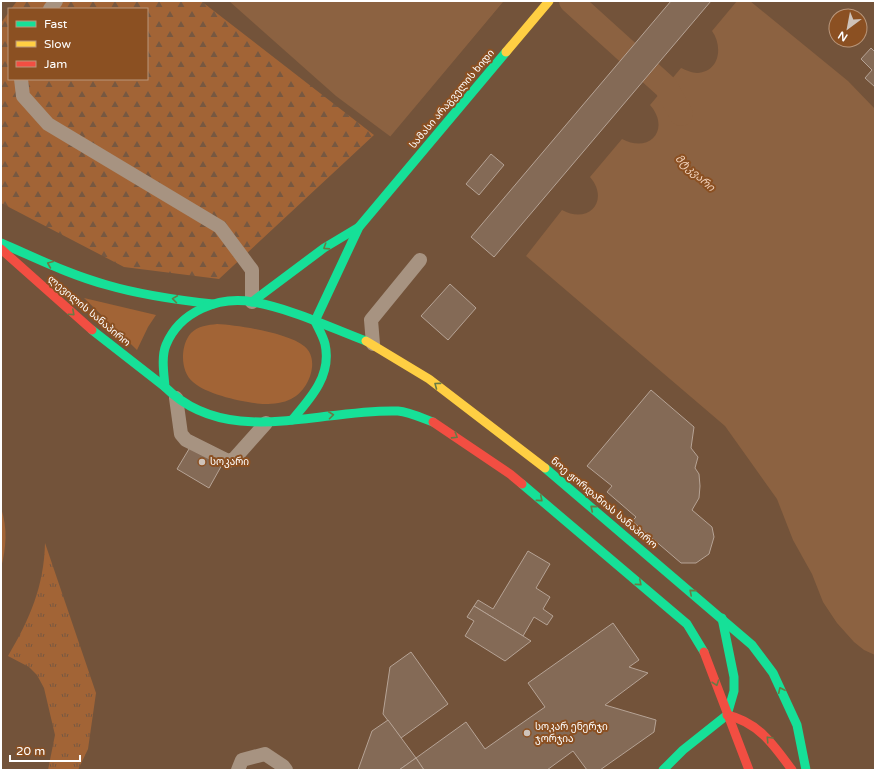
<svg xmlns="http://www.w3.org/2000/svg" width="876" height="771" font-family="'Varela Round','Noto Sans Georgian',sans-serif">
<defs>
<pattern id="forest-firs" width="22" height="20" patternUnits="userSpaceOnUse"><rect width="22" height="20" fill="#a26436"/><path d="M5 1l3.5 6h-7zM16 11l3.5 6h-7z" fill="#775841"/></pattern>
<pattern id="park-tufts" width="24" height="20" patternUnits="userSpaceOnUse"><rect width="24" height="20" fill="#a26436"/><path d="M3 7l-1-3M5 7V3M7 7l1-3M15 17l-1-3M17 17v-4M19 17l1-3" fill="none" stroke="#775841"/></pattern>
</defs>
<rect width="100%" height="100%" fill="#73533a"/>
<g fill="#a26436">
<path d="M84,298l72,17 -8,12 -11,23z"/>
<path d="M217,324c21,1 71,9 87,22 17,13 5,45 -13,53 -7,4 -18,5 -26,5 -19,-1 -58,-9 -72,-22 -13,-10 -13,-37 -2,-49 7,-7 17,-8 26,-9z"/>
<path d="M1,508c7,21 5,40 0,60z"/>
</g>
<path fill="url(#forest-firs)" d="M17,1h184l173,134 -155,144 -95,-12 -123,-64v-180l8,-11v67h138v-70h-136z"/>
<path fill="url(#park-tufts)" d="M45,543l51,150 -8,56 -10,21h-30l7,-35 -11,-47 -7,-13 -8,-8 -21,-11c22,-37 36,-70 37,-113z"/>
<g fill="#8c6241">
<path d="M229,1h275l-113,136 -55,-41z"/>
<path d="M737,1h13l98,80 27,28v546l-11,-5 -10,-8 -17,-19 -14,-21 -11,-28 -19,-34 -16,-41 -52,-73 -199,-170 36,-46c27,15 48,-10 28,-33l32,-38c28,15 49,-10 28,-34l31,-37c5,2 11,5 16,5 23,-1 26,-27 15,-42z"/>
</g>
<path fill="#73533a" d="M504,1h2l-114,137h-3z"/>
<g fill="none" stroke-linecap="round" stroke-linejoin="round">
<path stroke="#8c6241" stroke-width="24" d="M571,1l95,86 15,27"/>
</g>
<g fill="#846a56" stroke="#b6a395">
<path d="M671,1h40l-217,256 -23,-20z"/>
<path d="M871,48l4,4v35l-10,-9 7,-8 -11,-11z"/>
<path d="M491,154l13,11 -25,30 -13,-11z"/>
<path d="M450,284l26,24 -28,32 -27,-24z"/>
<path d="M651,390l43,37 -3,21 7,9 -3,11 4,6 1,12 -1,12 -7,12 20,17 2,10 -5,17 -13,9h-15l-49,-42 4,-4 -29,-25 5,-6 -25,-20z"/>
<path d="M192,444l31,19 -14,25 -32,-19z"/>
<path d="M528,551l22,13 -14,24 14,9 -7,12 10,7 -6,9 -13,-8 -11,19 -49,-30 4,-6 15,9z"/>
<path d="M474,606l49,30 8,5 -26,20 -40,-25 9,-15 -7,-4z"/>
<path d="M613,623l26,37 -10,7 19,6 -43,32 51,15 -2,12 -54,38h-13l-14,-19 -26,19h-123l-8,-12 50,-36 19,27 60,-42 -17,-24z"/>
<path d="M411,652l37,52 -47,34 -18,-24 7,-47z"/>
<path d="M388,720l28,38 -17,12h-41l14,-39z"/>
<path d="M416,758l8,12h-25z"/>
</g>
<g fill="none" stroke-linecap="round" stroke-linejoin="round">
<g stroke="#a79381" stroke-width="14">
<path d="M50,9l6,-8"/>
<path d="M21,79l2,17 25,28 172,103 32,43v32"/>
<path d="M373,344l-2,-24 49,-60"/>
<path d="M176,398l5,36 5,6 42,21 6,-2 32,-36"/>
<path d="M238,770l4,-10 23,-6 18,12 3,4"/>
</g>
<g stroke="#16e098" stroke-width="9">
<path d="M1,243c35,15 69,32 106,42 34,10 70,15 106,19"/>
<path d="M252,302l72,-54 35,-21"/>
<path d="M92,330l73,57"/>
<path d="M366,341c-37,-14 -74,-32 -113,-39 -34,-6 -73,9 -87,43 -5,12 -2,29 -1,42 63,63 156,21 233,24 11,1 24,7 35,11"/>
<path d="M292,420c19,-22 40,-45 33,-76 -2,-8 -7,-16 -10,-23l44,-94 147,-175"/>
<path d="M545,468l207,177 21,28 24,52 9,45"/>
<path d="M522,484l165,140 17,28"/>
<path d="M722,618l12,59v14l-7,24"/>
<path d="M663,770l20,-20 44,-35"/>
</g>
<g stroke="#ffcf43" stroke-width="9">
<path d="M506,52l43,-51"/>
<path d="M366,341l63,38 116,89"/>
</g>
<g stroke="#f24e42" stroke-width="9">
<path d="M1,249l91,81"/>
<path d="M433,422l77,52 12,10"/>
<path d="M704,652l45,118"/>
<path d="M727,715c31,7 47,30 65,55"/>
</g>
</g>
<defs><path id="oneway-chevron" d="M-2-3.5L2.5 0L-2 3.5" fill="none" stroke-width="1.6" stroke-linecap="round" stroke-linejoin="round"/></defs>
<g stroke="#687b45">
<use href="#oneway-chevron" transform="translate(326 247) rotate(147)"/>
<use href="#oneway-chevron" transform="translate(50 264) rotate(-157)"/>
<use href="#oneway-chevron" transform="translate(175 299) rotate(-172)"/>
<use href="#oneway-chevron" transform="translate(72 313) rotate(42)"/>
<use href="#oneway-chevron" transform="translate(437 385) rotate(-143)"/>
<use href="#oneway-chevron" transform="translate(331 415) rotate(-7)"/>
<use href="#oneway-chevron" transform="translate(455 436) rotate(32)"/>
<use href="#oneway-chevron" transform="translate(540 499) rotate(40)"/>
<use href="#oneway-chevron" transform="translate(593 508) rotate(-140)"/>
<use href="#oneway-chevron" transform="translate(639 583) rotate(40)"/>
<use href="#oneway-chevron" transform="translate(692 592) rotate(-139)"/>
<use href="#oneway-chevron" transform="translate(716 683) rotate(71)"/>
<use href="#oneway-chevron" transform="translate(781 690) rotate(-115)"/>
<use href="#oneway-chevron" transform="translate(769 739) rotate(-133)"/>
</g>
<g fill="#cec3ba" stroke="#8b5022" stroke-width="1.5">
<circle cx="202" cy="462" r="4"/>
<circle cx="527" cy="733" r="4"/>
</g>
<g text-anchor="middle" dominant-baseline="central" stroke-width="4" stroke-linejoin="round" paint-order="stroke">
<g font-size="10" fill="#fff" stroke="#8b5022">
<text transform="translate(452 99) rotate(-50)">სამასი არაგველის ხიდი</text>
<text transform="translate(89 311) rotate(40)">ლევილის სანაპირო</text>
<text transform="translate(604 503) rotate(40)">ნოე ჟორდანიას სანაპირო</text>
</g>
<g font-size="10" fill="#fff" stroke="#8b5022" text-anchor="start">
<text x="210" y="462">სოკარი</text>
<text x="535" y="727">სოკარ ენერჯი<tspan x="535" dy="12">ჯორჯია</tspan></text>
</g>
<g font-size="11" font-style="italic" fill="#f2d2bb" stroke="#8b5022">
<text transform="translate(695 173) rotate(42)">მტკვარი</text>
</g>
</g>
<rect width="876" height="771" fill="none" stroke="#ffffff" stroke-width="4"/>
<rect x="8" y="8" width="140" height="72" fill="#8b5022" stroke="#b9967a"/>
<rect x="16" y="21" width="20" height="6" fill="#16e098" stroke="#b9967a"/>
<text x="44" y="28" font-size="12" fill="#ffffff">Fast</text>
<rect x="16" y="41" width="20" height="6" fill="#ffcf43" stroke="#b9967a"/>
<text x="44" y="48" font-size="12" fill="#ffffff">Slow</text>
<rect x="16" y="61" width="20" height="6" fill="#f24e42" stroke="#b9967a"/>
<text x="44" y="68" font-size="12" fill="#ffffff">Jam</text>
<g transform="translate(848 28) rotate(212)"><circle r="19" fill="#8b5022" stroke="#b9967a"/>
<path d="M0-3L7 15L0 10L-7 15Z" fill="#cec3ba"/>
<text y="-6" font-size="11" font-weight="bold" text-anchor="middle" fill="#ffffff">N</text>
</g>
<path d="M10 755v6h70v-6" fill="none" stroke="#ffffff" stroke-width="2"/>
<text x="16" y="755" font-size="12" fill="#ffffff" stroke="#8b5022" stroke-width="3" paint-order="stroke">20 m</text>
</svg>
